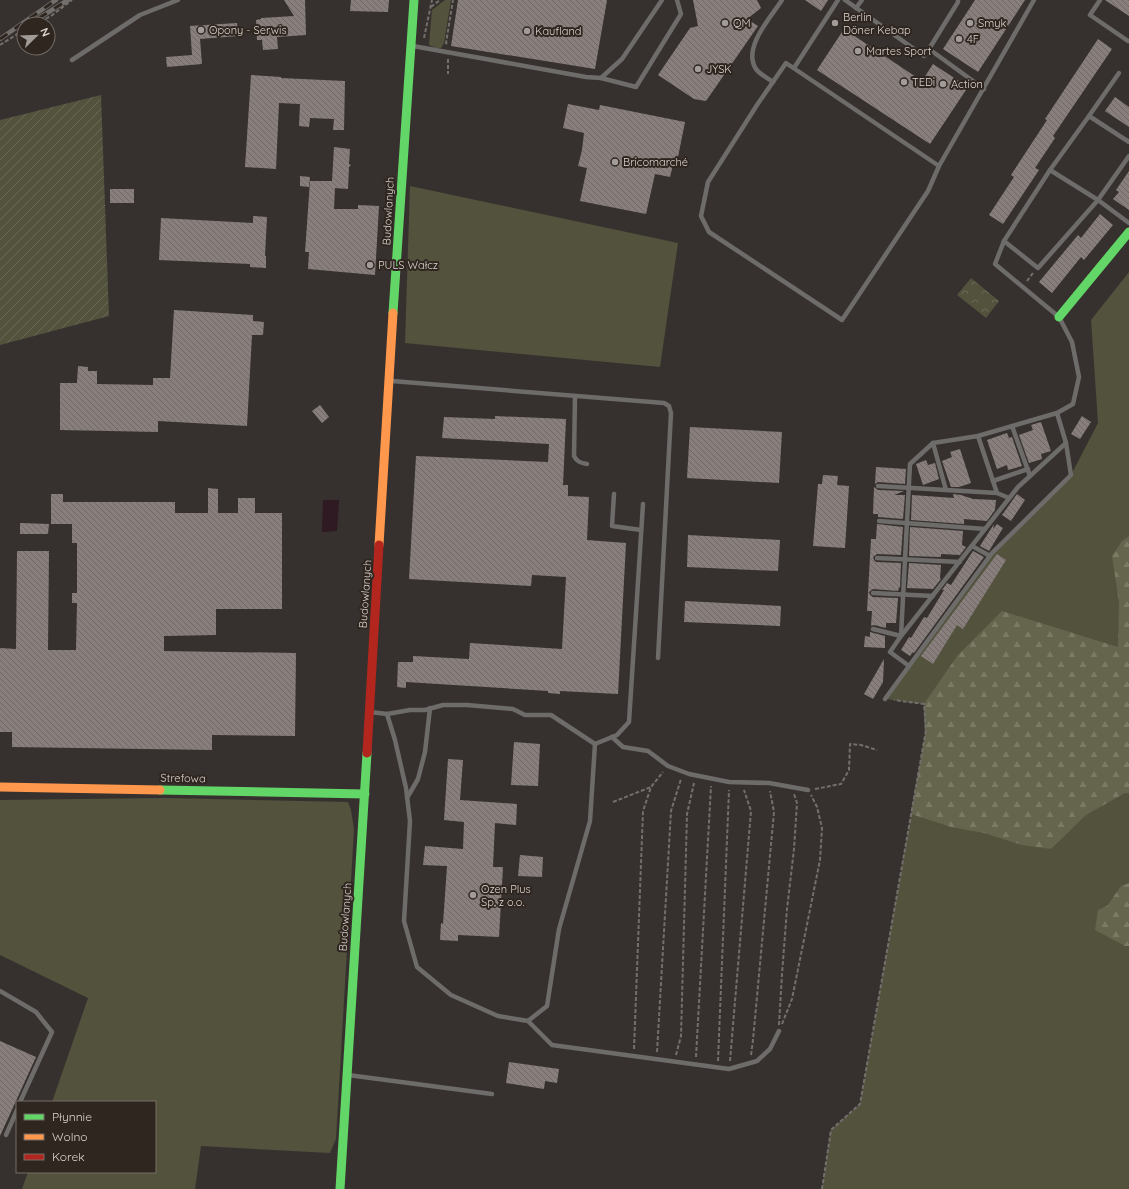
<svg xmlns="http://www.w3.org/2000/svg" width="1129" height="1189" font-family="Quicksand,sans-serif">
<defs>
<pattern id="forest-firs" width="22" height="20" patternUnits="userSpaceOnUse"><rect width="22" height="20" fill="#64654c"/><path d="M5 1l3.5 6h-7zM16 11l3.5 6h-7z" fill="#7a7a65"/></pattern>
<pattern id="park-crowns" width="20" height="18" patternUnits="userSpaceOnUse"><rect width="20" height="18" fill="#52523d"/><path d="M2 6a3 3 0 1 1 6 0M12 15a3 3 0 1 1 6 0" fill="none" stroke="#6a6a58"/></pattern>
<pattern id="garden-furrows" width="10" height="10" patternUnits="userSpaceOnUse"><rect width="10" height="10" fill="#52523d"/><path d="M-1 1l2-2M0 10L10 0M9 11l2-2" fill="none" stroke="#6a6a58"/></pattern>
<pattern id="building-back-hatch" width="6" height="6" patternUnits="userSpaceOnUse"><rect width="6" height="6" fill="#887f7d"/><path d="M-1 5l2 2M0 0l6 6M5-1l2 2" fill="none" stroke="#706967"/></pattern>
</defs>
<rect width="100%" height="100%" fill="#36312e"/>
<g fill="#52523d">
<path d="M445,0h6l-7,43 -3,5h-5l-7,-3 3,-35z"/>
<path d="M410,186l268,57 -18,124 -255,-24z"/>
<path d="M1129,272v917h-307l9,-59 29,-26 65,-369 -1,-31 -39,-5 105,-143 81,-81 27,-52 -7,-103z"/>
<path d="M166,798l182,4 3,8 3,19 -18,310 -6,14 -129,-7 -6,43h-173l6,-17h127v-70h-103l36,-104 -88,-43v-155z"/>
</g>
<g fill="url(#forest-firs)">
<path d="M1129,536v257h-4l-39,22 -35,34 -29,-4 -38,-12 -33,-6 -40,-13 14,-79 -1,-31 33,-48 45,-45 116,36 1,-44 -7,-47 10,-15z"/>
<path d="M1129,883v63h-4l-30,-16 3,-20 9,-4 14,-20z"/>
</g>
<path fill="url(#park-crowns)" d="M971,278l28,23 -13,17 -29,-23z"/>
<path fill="url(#garden-furrows)" d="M101,95l8,221 -109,29v-225z"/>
<path fill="#2f1922" d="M323,500h16l-2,31 -15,1z"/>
<g fill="url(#building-back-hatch)">
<path d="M284,0h21l1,35 -29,2 1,12 -15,1 -1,-10h-5l-1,-20 5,-1v-1l33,-2z"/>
<path d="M351,0h38l-1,12 -38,-1z"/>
<path d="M458,0h149l-12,69 -144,-23z"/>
<path d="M693,0h64l4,8 -14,11 11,7 -52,75 -12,-2 -36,-24 32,-47 8,-2z"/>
<path d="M805,0h23l-7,11z"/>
<path d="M975,0h50l-47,72 -35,-23z"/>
<path d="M1105,0h24v16z"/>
<path d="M237,23l1,13 -38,3 2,25 -35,3 -1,-10 26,-2 -2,-29z"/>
<path d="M844,29l78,52 11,-17 35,23 -38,57 -113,-74z"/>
<path d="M1098,39l14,10 -59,87 2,2 -20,30 4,2 -36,54 -14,-9 25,-38 -3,-2 36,-55 -2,-1z"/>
<path d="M251,75l30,2v1l64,3 -1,49h-11l1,-11 -24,-1 -1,9 -10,-1 1,-22 -21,-1 -3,66 -31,-2z"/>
<path d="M1115,97l14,10v20l-24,-16z"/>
<path d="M568,104l31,6 1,-5 85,17 -8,40 -3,-1 -4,16 -15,-3 -9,40 -66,-13 7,-33 -9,-2 4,-16 2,-17 -21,-5z"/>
<path d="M334,147l16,2 -1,15 2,1 -2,2 -1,22 -13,-1 -1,21h24v-4l21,1 -4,69 -67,-6 1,-17h-4l5,-71h22z"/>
<path d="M1129,171v39l-16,-11 6,-7 -3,-2z"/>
<path d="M300,176l10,1 -1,10 -9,-1z"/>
<rect x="110" y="189" width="24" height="14"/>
<path d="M1100,214l13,11 -29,35 -3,-3 -29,36 -13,-11 39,-47 3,3z"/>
<path d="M253,216l14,1 -2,39h1v12l-16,-1v-3l-91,-4 2,-42 92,5z"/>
<path d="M174,310l79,5v6l11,1 -1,13h-11l-5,91 -89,-5v11l-98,-2v-47h17l1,-17 10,1v4h9v13l56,1v-7h17z"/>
<path d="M320,405l9,12 -7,6 -10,-12z"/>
<path d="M495,416l71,3 -3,66h5v11l21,1 -2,43 39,3 -8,151 -58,-3v3l-12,-1v-2l-142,-9v6l-9,-1 1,-25h15v-6l56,3 1,-16 92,6 4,-72 -34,-2 -1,11 -122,-7 7,-123 132,6 1,-18 -107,-6 2,-21 51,2z"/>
<path d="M1082,416l9,6 -11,17 -9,-5z"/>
<path d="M1041,422l10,29 -10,3 1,5 -13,4 -10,-28 14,-5 -2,-5z"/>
<path d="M690,427l92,5 -3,51 -92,-5z"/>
<path d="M1007,433l2,5 3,-1 10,29 -14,4 -1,-5 -10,4 -10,-29z"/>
<path d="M960,449l11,34 -12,4h-8l-9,-26 10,-4 -2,-5z"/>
<path d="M926,460l2,5 7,-2 4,16 -16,6 -7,-21z"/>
<path d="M876,467l30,2 -1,15 -27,-2 -3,2z"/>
<path d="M823,475l15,1 -1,9 12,1 -4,62 -32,-2 5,-62h4z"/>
<path d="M874,487l4,3 26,1 -10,4h11l-2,24 -25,-2v-3h-5z"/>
<path d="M208,488l10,1v24h20v-15h17v15h27v96h-66v26l-52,1v15l132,2 -1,83 -83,-1v15l-200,-3v-15h-12v-84l16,1 1,-98h32l-1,99h28l1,-47h-5v-10h5v-50h-5v-19h-21v-30h12v8h112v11h33z"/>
<path d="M953,494l8,1 12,4 23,1 -1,10 -8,11 -23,-2v5l-53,-4 1,-25 42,3z"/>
<path d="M1017,494l8,6 -14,21 -9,-6z"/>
<path d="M20,523l29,1 -1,10h-28z"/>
<path d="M877,524l26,3 -2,28 -24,-1 -4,3 1,3 2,2 25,1 -1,25 -1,-1 -1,4 -25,-2 -4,3 1,3 3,2 25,1 -2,25h-10v5l-12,-3 -3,1 1,-15h-5l4,-72h5z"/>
<path d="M994,524l-1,5 4,-5 6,4 -14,23 -9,-5z"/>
<path d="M910,527l53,4 -1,14 4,2 -6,8 -19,-1v3l-32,-1z"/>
<path d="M688,535l92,5 -2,31 -91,-4z"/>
<path d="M973,551l11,6 -70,96 -1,-1 -3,4 -9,-6 8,-13 2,1 13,-21 3,1 17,-28h-2l5,-7 4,2z"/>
<path d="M997,554l9,6 -43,69 -6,-4 -24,39 -12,-8z"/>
<path d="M909,563l32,2 -1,13 1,1 -8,10 -26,-1z"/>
<path d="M685,601l96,5 -1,20 -96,-4z"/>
<path d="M870,632l15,4v12l-21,-1 1,-11 5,1z"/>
<path d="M884,659l-1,23 -10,17 -9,-5z"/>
<path d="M514,742l26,2 -2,42 -27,-1z"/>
<path d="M448,759l15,1 -3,40 57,4 -1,21 -21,-2 -2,44h10l-4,70 -41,-2v6l-18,-1 1,-17 2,1 4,-58 -24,-1 2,-19 38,3 1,-27 -20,-2z"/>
<path d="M520,855l23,2 -1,20 -24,-1z"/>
<path d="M0,1041l36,16 -36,79z"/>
<path d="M509,1062l50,7 -2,14 -12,-2 -1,8 -38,-6z"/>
</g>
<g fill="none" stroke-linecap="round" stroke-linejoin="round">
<g stroke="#726f6d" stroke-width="2" stroke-dasharray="4 2" stroke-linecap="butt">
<path d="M431,7l9,-7"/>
<path d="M35,24l16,-8 21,-16"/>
<path d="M424,38l8,-38"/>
<path d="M447,44l-1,-1 7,-43"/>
<path d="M0,45l24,-15"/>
<path d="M448,59v15"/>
<path d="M1027,281l6,-8"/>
<path d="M815,789l26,-5 8,-14 1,-26 11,1 16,5"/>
<path d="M613,802l38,-15"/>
<path d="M782,1024l10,-25 28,-139 2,-32 -5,-21 -6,-12"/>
<path d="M779,1025l3,-51 5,-65 7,-60 3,-46 -3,-9"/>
<path d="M634,1049l9,-238 8,-24 12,-15"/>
<path d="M657,1052l14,-241 10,-32"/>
<path d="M676,1055l5,-19 6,-222 7,-31"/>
<path d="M751,1055l2,-15 21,-228 -4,-21"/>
<path d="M696,1057l15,-271"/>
<path d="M718,1061l11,-271"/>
<path d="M730,1061l21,-250 -7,-21"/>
<path d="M822,1189l9,-59 29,-26 66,-374 -2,-26 -30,-4"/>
</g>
<g stroke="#6d6c6a" stroke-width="4.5">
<path d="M845,0l79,56 5,-7 55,40"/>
<path d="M1100,0l-10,15 38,26"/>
<path d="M856,8l6,-8"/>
<path d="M413,46l173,31 15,1 21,-19 40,-59"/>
<path d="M929,49l29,-47v-2"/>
<path d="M72,60l68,-45 38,-15"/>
<path d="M794,68l44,-68"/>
<path d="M601,78l35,9 45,-73 -4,-14"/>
<path d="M773,82c-5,-4 -14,-8 -17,-13 -14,-21 15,-52 26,-69"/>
<path d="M1089,116l30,-43"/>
<path d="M1129,142l-40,-26 -39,54 -46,71 34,27 60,-68 31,-44"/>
<path d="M939,166l-11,25 -86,129 -133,-88 -8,-16 7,-34 49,-77 29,-42 153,103 95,-166"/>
<path d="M1050,170l48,30 31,23"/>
<path d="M392,381l272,22 5,3 2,7 -13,245"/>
<path d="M575,396l-1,60c3,6 7,7 13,8"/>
<path d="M1012,426l18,50"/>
<path d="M933,443l13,47"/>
<path d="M993,481l35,-12"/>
<path d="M878,486l119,7 -19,-57"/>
<path d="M997,493l12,5"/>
<path d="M614,494l-2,32 29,4"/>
<path d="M879,521l106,8"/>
<path d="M972,546l18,10"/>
<path d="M877,558l83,4"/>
<path d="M873,593l60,3"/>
<path d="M873,629l28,7 117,-149 48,-44 -9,-30"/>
<path d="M909,666l83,-113 79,-78 -5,-32"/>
<path d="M885,699l24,-33 -19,-14 11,-16 9,-172 23,-21 45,-7 79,-23 16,-9 6,-27 -7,-35 -13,-25 -64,-53 9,-23"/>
<path d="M370,712l17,2 23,-4h15l18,-5h24l46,4 12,6h26l44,29"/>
<path d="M387,714l8,26 11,48 4,33 -6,100 13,46 34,28 47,21 30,5 19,-15 12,-77 31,-108 5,-77"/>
<path d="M612,737l11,10 25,4 20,15 21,8 40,8 40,1 39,7"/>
<path d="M595,744l22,-9 12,-13 14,-218"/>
<path d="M407,798l11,-19 7,-27 5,-44"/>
<path d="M0,991l36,21 16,20 -32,70"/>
<path d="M528,1021l24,24 177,24 28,-8 13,-12 9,-18"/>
<path d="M348,1075l144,19"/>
<path d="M6,1135l11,-25"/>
</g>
<g stroke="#63d668" stroke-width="9">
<path d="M393,313l21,-313"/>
<path d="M1059,317l70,-85"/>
<path d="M160,790l205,4"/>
<path d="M340,1189l27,-436"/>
</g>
<g stroke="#ff974d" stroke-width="9">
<path d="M379,545l14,-232"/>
<path d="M0,787l160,3"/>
</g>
<path stroke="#b3261e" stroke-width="9" d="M367,753l12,-208"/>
<defs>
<g id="rail">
<path d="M39,18l29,-18"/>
<path d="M0,39l56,-39"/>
</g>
</defs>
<use href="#rail" stroke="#726f6d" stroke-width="4.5"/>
<use href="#rail" stroke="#302620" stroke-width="3" stroke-dasharray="9" stroke-linecap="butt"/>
</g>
<g fill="#a29c98" stroke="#302620" stroke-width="1.5">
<circle cx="725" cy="23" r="4"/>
<circle cx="835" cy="23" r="4"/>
<circle cx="970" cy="23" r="4"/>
<circle cx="201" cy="30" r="4"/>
<circle cx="527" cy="31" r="4"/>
<circle cx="959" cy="39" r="4"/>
<circle cx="858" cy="51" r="4"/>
<circle cx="698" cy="69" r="4"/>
<circle cx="904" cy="82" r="4"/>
<circle cx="943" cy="84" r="4"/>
<circle cx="615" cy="162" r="4"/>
<circle cx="370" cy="265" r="4"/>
<circle cx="473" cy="895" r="4"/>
</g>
<g text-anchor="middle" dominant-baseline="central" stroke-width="4" stroke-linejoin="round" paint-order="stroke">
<g font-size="11" fill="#dcd5d1" stroke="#302620" text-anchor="start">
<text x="843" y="17">Berlin<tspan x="843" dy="13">Döner Kebap</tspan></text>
<text x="733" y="23">QM</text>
<text x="978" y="23">Smyk</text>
<text x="209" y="30">Opony - Serwis</text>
<text x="535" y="31">Kaufland</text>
<text x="967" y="39">4F</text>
<text x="866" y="51">Martes Sport</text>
<text x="706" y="69">JYSK</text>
<text x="912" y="82">TEDi</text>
<text x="951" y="84">Action</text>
<text x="623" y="162">Bricomarché</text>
<text x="378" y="265">PULS Wałcz</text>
<text x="481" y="889">Ozen Plus<tspan x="481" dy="13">Sp. z o.o.</tspan></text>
</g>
<g font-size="11" fill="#dcd5d1" stroke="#302620">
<text transform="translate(388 211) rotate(-87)">Budowlanych</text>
<text transform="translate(365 594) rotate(-86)">Budowlanych</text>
<text transform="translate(183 778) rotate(1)">Strefowa</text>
<text transform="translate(345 917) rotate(-86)">Budowlanych</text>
</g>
</g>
<rect x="16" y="1101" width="140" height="72" fill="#302620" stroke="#756c67"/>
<rect x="24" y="1114" width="20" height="6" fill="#63d668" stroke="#756c67"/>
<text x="52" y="1121" font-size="12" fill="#dcd5d1">Płynnie</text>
<rect x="24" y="1134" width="20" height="6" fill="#ff974d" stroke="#756c67"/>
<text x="52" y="1141" font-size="12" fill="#dcd5d1">Wolno</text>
<rect x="24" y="1154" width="20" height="6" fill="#b3261e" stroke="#756c67"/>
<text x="52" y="1161" font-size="12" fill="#dcd5d1">Korek</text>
<g transform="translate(36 36) rotate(67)"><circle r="19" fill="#302620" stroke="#756c67"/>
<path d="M0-3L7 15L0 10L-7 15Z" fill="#a29c98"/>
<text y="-6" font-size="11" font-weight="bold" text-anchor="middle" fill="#dcd5d1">N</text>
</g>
</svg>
